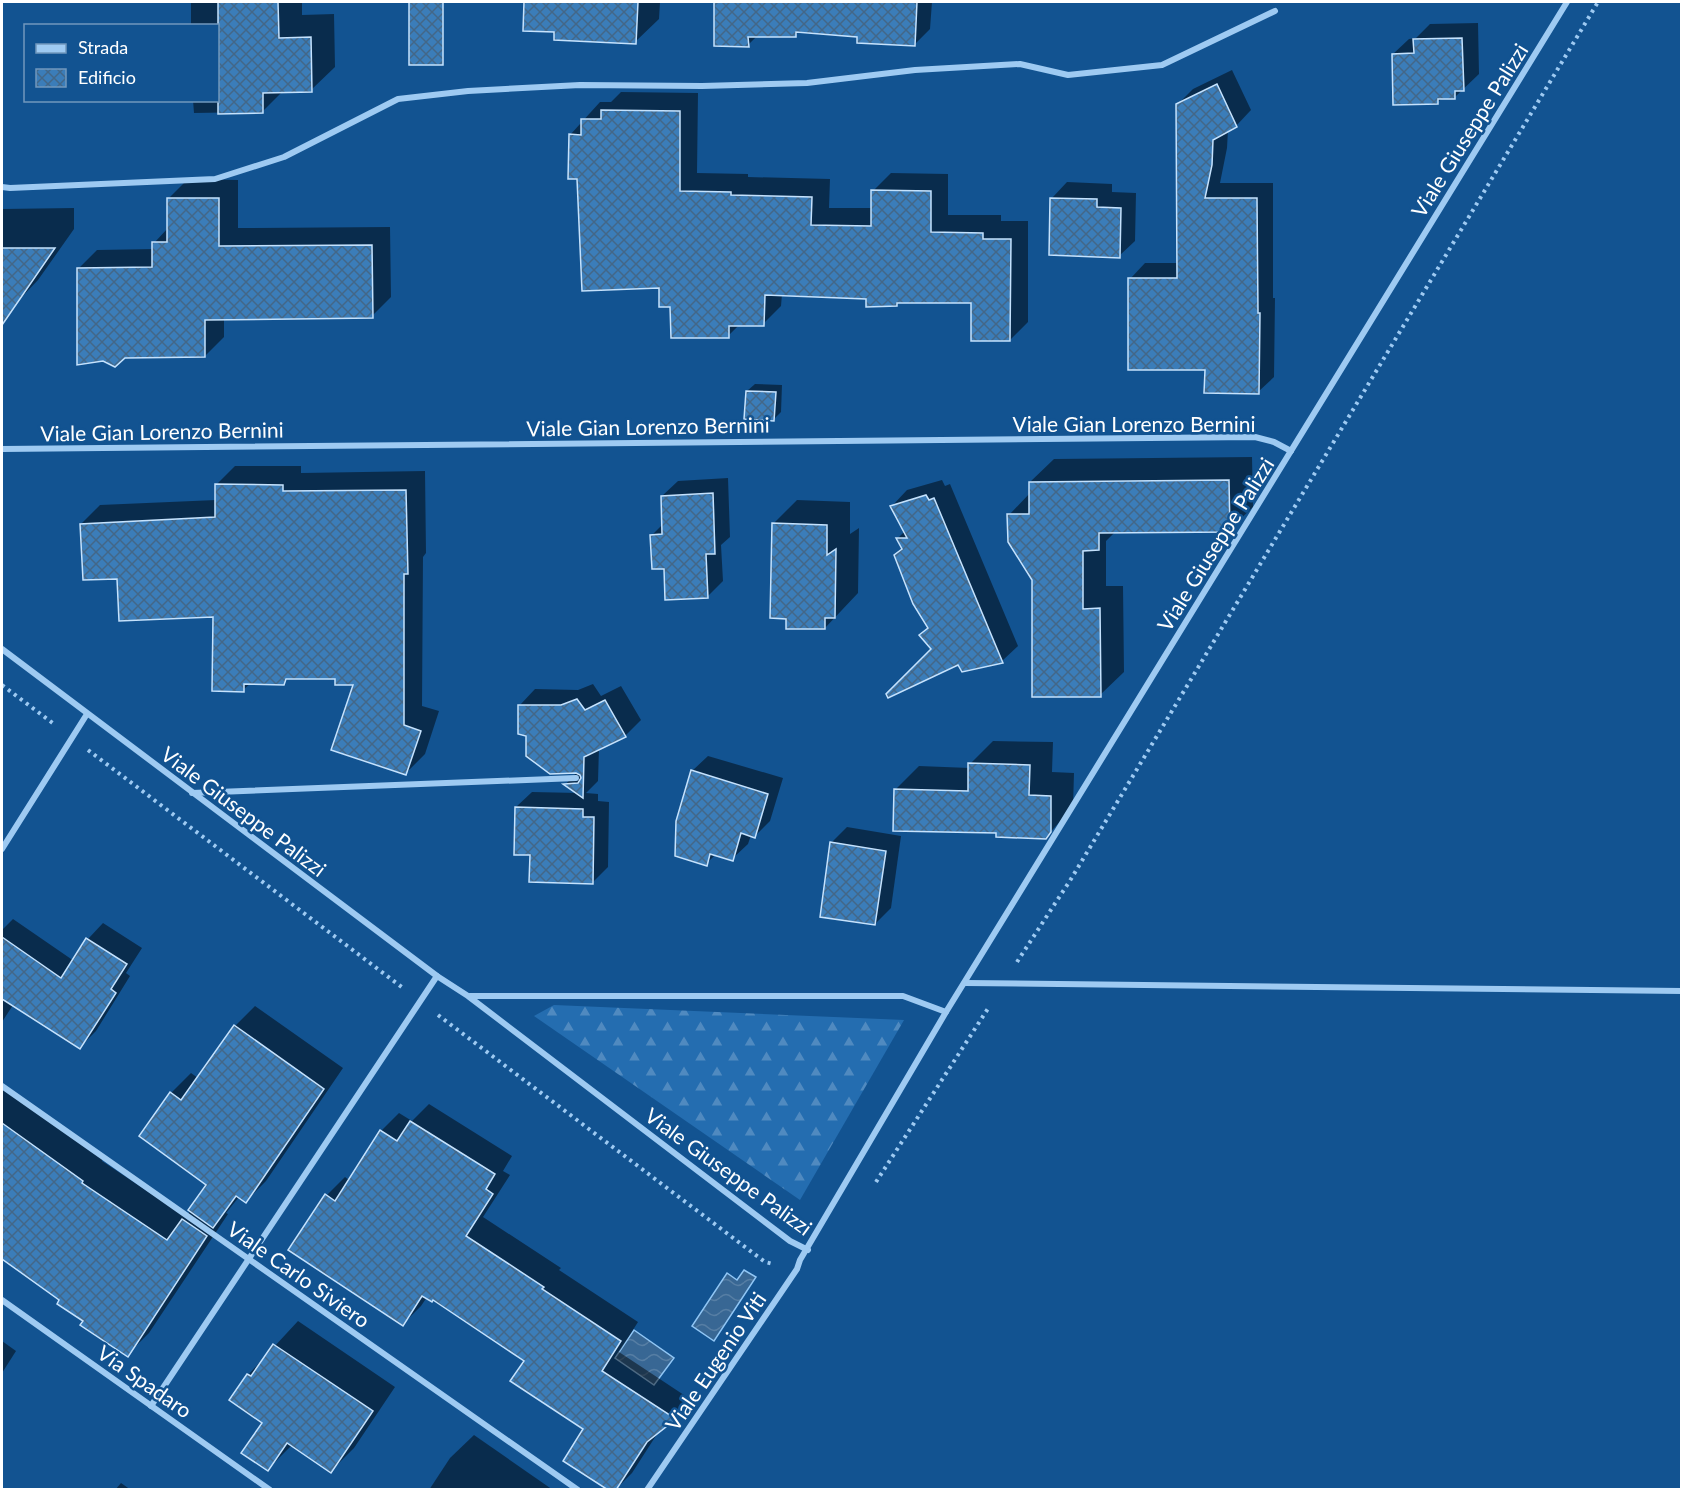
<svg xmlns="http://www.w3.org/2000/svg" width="1683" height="1491" font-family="Lato,sans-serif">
<defs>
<pattern id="forest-firs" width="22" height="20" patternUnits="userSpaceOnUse" patternTransform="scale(1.5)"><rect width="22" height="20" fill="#246db0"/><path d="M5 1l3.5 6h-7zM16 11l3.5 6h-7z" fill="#508ac0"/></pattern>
<pattern id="water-waves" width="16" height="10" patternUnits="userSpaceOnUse" patternTransform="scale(1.5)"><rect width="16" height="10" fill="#386794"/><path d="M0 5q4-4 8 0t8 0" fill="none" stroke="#567ea4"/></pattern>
<pattern id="building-cross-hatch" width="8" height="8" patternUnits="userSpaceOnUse" patternTransform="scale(1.5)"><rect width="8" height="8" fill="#3b7db9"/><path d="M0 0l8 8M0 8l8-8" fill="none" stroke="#436788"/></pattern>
</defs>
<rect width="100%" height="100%" fill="#125391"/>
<path fill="url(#forest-firs)" d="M554,1005l350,15 -104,180 -266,-184z"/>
<g fill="url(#water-waves)" stroke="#90c6f5" stroke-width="1.5">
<path d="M744,1270l12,7 -42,64 -22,-15 35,-53 10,7z"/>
<path d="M634,1330l40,28 -20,27 -39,-27z"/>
</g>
<g fill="#0007">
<path d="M191,2h111v13l32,-1 1,53 -24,23 -28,1 -21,21 -68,1 -1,-13h25v-74h-27z"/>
<path d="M525,2h135l-1,17 -24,23 -79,-12h-31z"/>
<path d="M715,2h217l-2,27 -15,15 -56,-8 -59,-5 -5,4h-37l-10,10h-32z"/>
<path d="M1478,23l1,51 -24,23 -13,1 -5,5 -44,-49 16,-15 7,-1 14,-14z"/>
<path d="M1232,70l19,40 -15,16 -8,4 -1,18 -7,35h53v115h2l-1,79 -16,15 -52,-23 -76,-90 15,-16h33l-1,-158 16,-16z"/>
<path d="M621,92l77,1 -1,80 51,1v3l82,2 -1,29h44v-17l18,-18 57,1v41h53v6h27v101l-18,18 -38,-39h-72l-4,4 -29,-8 -85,-3 -1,12 -18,18h-23l-12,12 -67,-50 -83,-108 -8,-43 30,-33h11z"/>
<path d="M188,179l50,1v48l152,-1 1,70 -19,19 -148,2v19l-19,19 -127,-87 19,-19 57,-1v-6l14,-15 1,-30z"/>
<path d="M1067,182l45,2v8l24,1 -1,48 -16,15 -67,-58z"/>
<path d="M74,208v21l-36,51 -23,24 -5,-4 -8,9v-100z"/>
<path d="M755,384l27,1 -1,27 -7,7 -27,-28z"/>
<path d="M1252,457l1,50 -24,23 -114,2 -9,9v45h17l1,86 -24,23 -67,-115 -24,-65 21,-22v-11l24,-23z"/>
<path d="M235,466h66v7l124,-2 1,82 -3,4 -1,149 17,5 -14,43 -19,19 -51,-90 -19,-5h-47l-6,5h-32l-8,7 -29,-74 -96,-39 -37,-53 19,-19 116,-5v-15z"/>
<path d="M728,478l2,59 -9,8 2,36 -16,16 -42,-30 -13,-32 11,-11 -1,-28 16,-15z"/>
<path d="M942,480l3,6 5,-2 68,162 -16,15 -40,9 -4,-7 -25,-13 -4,-23 -33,-72 7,-7 -5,-10 7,-7 -13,-25 15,-16z"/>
<path d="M797,500l53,2v32l9,-6 -1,65 -33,35 -52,-104z"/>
<path d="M593,684l8,12 20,-10 20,34 -16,16 -26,12 -1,33 -12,12 12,1v7l11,1 -1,65 -16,16 -60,-29 -16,-47 16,-15 47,1 -13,-9 11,-12 -49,-37 -8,-30 15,-16 43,1z"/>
<path d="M993,741l60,1 -1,30 22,1 -1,34 -27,30 -49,-6 -102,-41 24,-24 51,2v-4z"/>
<path d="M708,756l75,22 -13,43 -15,15 -4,-1 -3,9 -16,15 -16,-5 -10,10 -14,-93z"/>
<path d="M847,827l54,9 -10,72 -16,16 -44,-81z"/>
<path d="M13,919l61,42 14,-22 15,-16 39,25 -16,25 4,3 -34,55 -16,16 -67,-42 -11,17v-92z"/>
<path d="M255,1006l88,62 -77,113 -20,20 -7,-4 -13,16 2,1 -79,119 -22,22 -66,-55 -59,-42v-172l101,73 -1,2 84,56 22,-32 -37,-92 20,-20 7,5 37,-52z"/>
<path d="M429,1104l83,52 -9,15 7,4 -27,42 78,51 -2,2 79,52 -19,30 74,49 -34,30 -27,42 -17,17 -30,-62 -59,-68 -92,-61 -7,-2 -6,9 -18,18 -76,-129 18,-18 5,4 31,-50 18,-18 13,8z"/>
<path d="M298,1321l97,66 -41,61 -23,23 -39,-26 -24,24 -4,-47 -16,-47z"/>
<path d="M2,1341l14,10 -14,22z"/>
<path d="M474,1435l79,55h-124l21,-32z"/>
<path d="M121,1483l10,7h-16z"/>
</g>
<g fill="url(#building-cross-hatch)" stroke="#c5e2fd" stroke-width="1.5">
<path d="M218,2h60l1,36 32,-1 1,55 -49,1v20l-45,1z"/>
<rect x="409" y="2" width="34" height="63"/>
<path d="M524,2h114l-2,42 -82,-4v-8l-31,-1z"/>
<path d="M714,2h203l-2,44 -58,-3v-6l-61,-5v5h-48l1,10 -35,-1z"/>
<path d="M1462,38l2,53h-9v8h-17v5l-45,1 -1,-51 22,-1 -1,-14z"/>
<path d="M1217,84l20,43 -24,13 -1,25 -7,33h52l1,115h2l-1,81 -55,-1 1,-23h-77v-92h49l-1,-174z"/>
<path d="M601,110l79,1v80l51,1v3l81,2 -1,28 60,1v-36l60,1v41l52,1v6h28l-1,102h-39v-38h-74v3l-31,1v-8l-101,-4 -1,31h-35v12h-58l-1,-31h-11v-19l-77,3 -5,-112h-9l1,-45 12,1v-16h20z"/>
<path d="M167,198h52v48l153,-1 1,73 -168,2v37l-80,1 -10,9 -12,-6 -26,4v-97l75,-1v-25h15z"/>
<path d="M1050,198l47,1v8l24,1 -1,50 -71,-3z"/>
<path d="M2,248h53l-53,77z"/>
<path d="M746,391l30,1 -2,29 -30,-2z"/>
<path d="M1229,480l1,52 -131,1v17l-16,1v58l17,-1 1,89h-69v-117l-24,-38 -1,-28h22v-32z"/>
<path d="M215,484l68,1v6l123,-1 2,84h-4v151l17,6 -15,44 -75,-25 22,-65h-18v-6h-49l-2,6 -40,-1v8l-32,-1 1,-74 -94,4 -2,-42 -34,1 -3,-56 135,-7z"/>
<path d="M713,493l2,61h-9l2,44 -43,2 -1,-31h-12l-2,-34 12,-1 -1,-38z"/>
<path d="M926,495l3,5 5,-2 69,165 -41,9 -4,-7 -70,33 -2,-4 45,-45 -12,-14 9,-7 -15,-24 -19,-49 8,-6 -6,-11h11l-17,-32z"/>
<path d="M772,523l55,2v30l9,-6 -1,69h-10v11h-39v-10l-16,-1z"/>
<path d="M577,699l8,11 20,-10 21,37 -42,20 -1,41 -20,-14 15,-1 3,-5 -1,-3 -4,-2 -26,1 -24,-18v-20l-8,-2v-29h43z"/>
<path d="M968,763l62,2 -1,30 22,1v36l-5,7 -50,-2v-4l-103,-2 1,-42 74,2z"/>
<path d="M691,770l77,24 -13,44 -14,-5 -8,28 -23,-7 -3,12 -32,-10 1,-35z"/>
<path d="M515,807l68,2v8h11l-1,67 -64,-2 1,-27h-16z"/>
<path d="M830,842l56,9 -11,74 -55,-8z"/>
<path d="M2,937l59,41 25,-40 41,26 -16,25 5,4 -36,56 -78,-50z"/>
<path d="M234,1025l90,64 -78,114 -10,-7 -23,32 -25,-18 18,-25 -67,-49 31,-44 11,8z"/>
<path d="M410,1121l85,53 -9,15 7,5 -27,42 78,51 -2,2 79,52 -19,30 74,48 -29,23 -31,48h-8l-45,-29 20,-32 -73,-48 14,-20 -91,-61 -1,2 -10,-6 -19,30 -115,-76 37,-56 10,7 45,-71 17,11z"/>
<path d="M2,1123l81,58 -1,2 85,57 15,-21 25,17 -79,121 -48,-32 3,-4 -26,-17 2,-4 -57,-41z"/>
<path d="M273,1344l100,67 -42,62 -44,-30 -19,28 -27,-18 21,-30 -33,-23 18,-26 4,2z"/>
</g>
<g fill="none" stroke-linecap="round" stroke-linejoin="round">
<g stroke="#9ecaf2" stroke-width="4" stroke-dasharray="3 4.5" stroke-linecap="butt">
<path d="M2,685l52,39"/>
<path d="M88,750l315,238"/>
<path d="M1017,962l54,-83 527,-877"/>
<path d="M438,1015l327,247 8,2"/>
<path d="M876,1182l113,-175"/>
</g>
<g stroke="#9ecaf2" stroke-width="6">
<path d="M2,187l8,1 205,-9 69,-22 114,-58 70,-8 112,-6 122,1 105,-3 108,-13 105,-6 48,11 94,-10 113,-54"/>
<path d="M2,449l1253,-12 19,5 17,9"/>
<path d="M2,649l435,327 31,20 322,245 18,9"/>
<path d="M192,793l384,-15"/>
<path d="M2,849l85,-135"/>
<path d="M965,983l717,8"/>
<path d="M470,996h433l43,16"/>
<path d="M2,1086l576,404"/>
<path d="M2,1300l268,190"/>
<path d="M151,1406l286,-430"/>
<path d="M647,1490l150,-221 3,-9 146,-248 621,-1010"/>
</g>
</g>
<g text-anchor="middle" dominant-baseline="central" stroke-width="5" stroke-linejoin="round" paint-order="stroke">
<g font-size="21" fill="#fff" stroke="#125391">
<text transform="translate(1469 130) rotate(-58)">Viale Giuseppe Palizzi</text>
<text x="1134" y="423">Viale Gian Lorenzo Bernini</text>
<text transform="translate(648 426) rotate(-1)">Viale Gian Lorenzo Bernini</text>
<text transform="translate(162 431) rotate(-1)">Viale Gian Lorenzo Bernini</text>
<text transform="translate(1215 544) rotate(-58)">Viale Giuseppe Palizzi</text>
<text transform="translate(244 811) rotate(37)">Viale Giuseppe Palizzi</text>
<text transform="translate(729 1171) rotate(36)">Viale Giuseppe Palizzi</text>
<text transform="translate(299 1274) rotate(35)">Viale Carlo Siviero</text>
<text transform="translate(715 1361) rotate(-56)">Viale Eugenio Viti</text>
<text transform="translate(145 1381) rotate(35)">Via Spadaro</text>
</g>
</g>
<rect width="1683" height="1491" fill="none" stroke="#ffffff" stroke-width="6"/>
<rect x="24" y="24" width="195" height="78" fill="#125391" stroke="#7198bd" stroke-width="1.5"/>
<rect x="36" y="44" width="30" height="9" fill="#9ecaf2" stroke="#7198bd" stroke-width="1.5"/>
<text x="78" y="54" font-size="18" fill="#ffffff">Strada</text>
<rect x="36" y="69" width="30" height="18" fill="url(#building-cross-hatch)" stroke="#7198bd" stroke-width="1.5"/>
<text x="78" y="84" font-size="18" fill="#ffffff">Edificio</text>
</svg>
